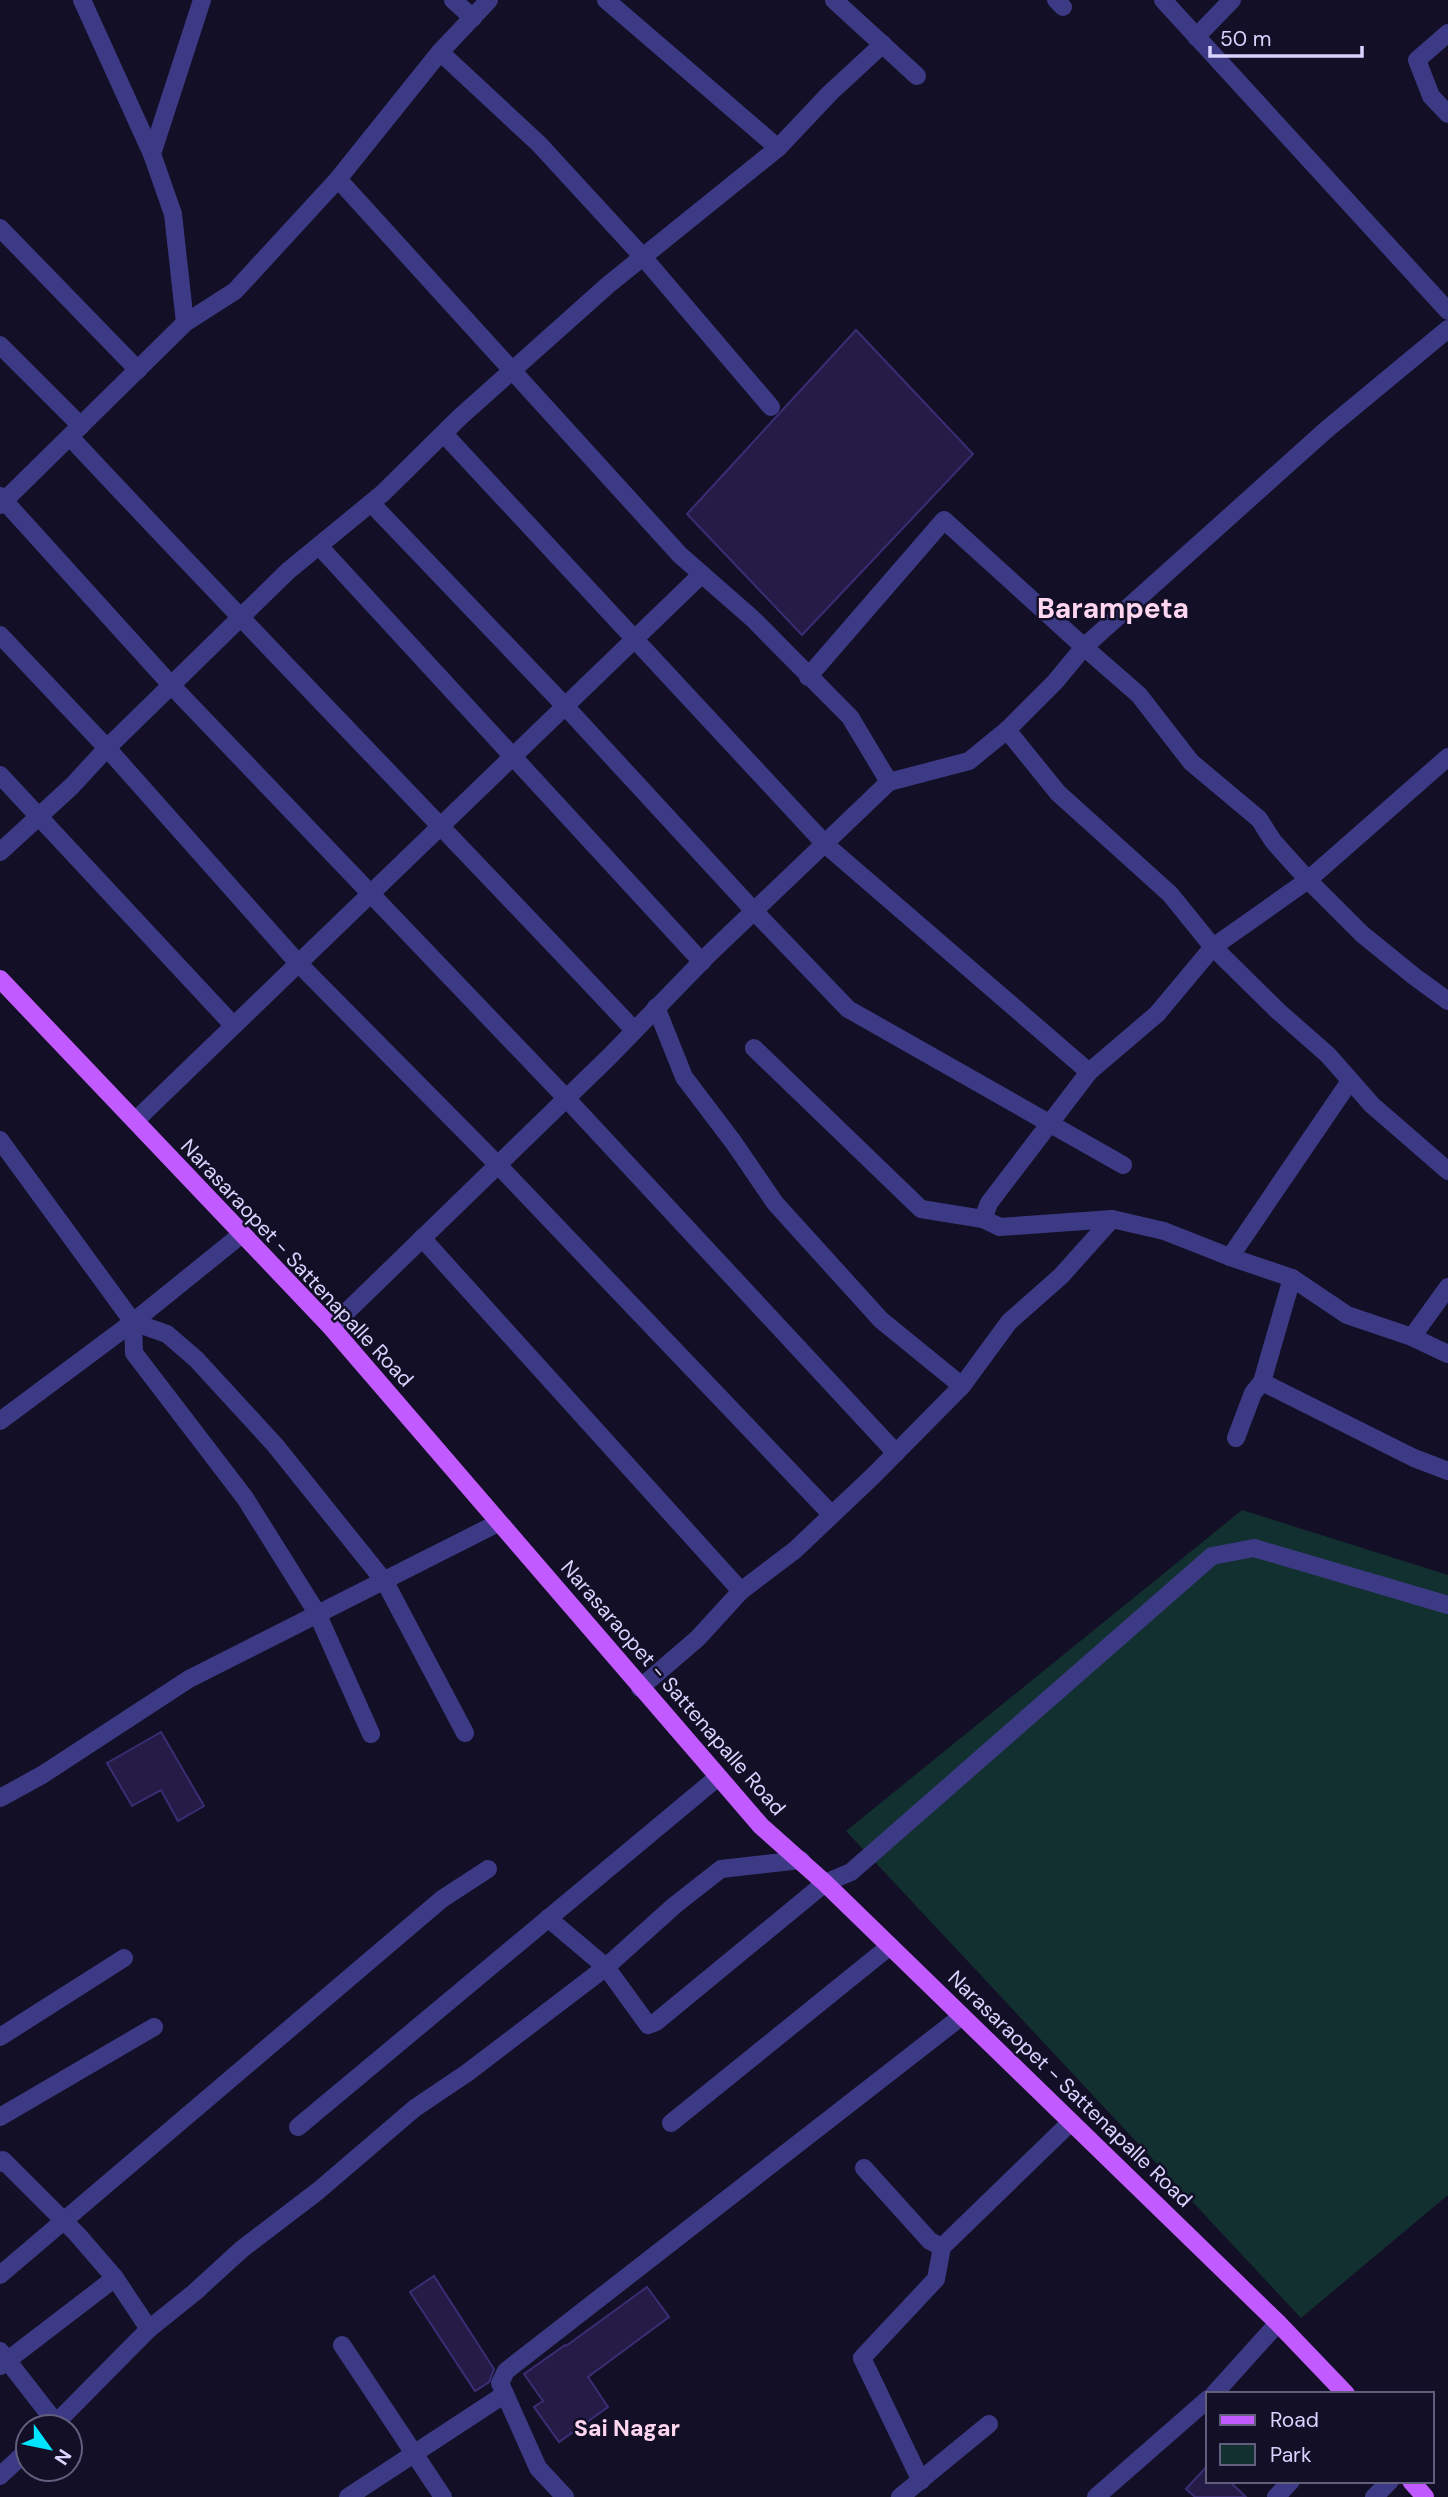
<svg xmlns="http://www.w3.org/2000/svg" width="1448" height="2497" font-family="'DM Sans',sans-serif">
<rect width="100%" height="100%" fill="#130f26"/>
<path fill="#12302f" d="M1242,1510l206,65v620l-147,123 -455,-487z"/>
<g fill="#241b47" stroke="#3b2d73" stroke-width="2">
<path d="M856,330l117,124 -171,181 -115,-121z"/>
<path d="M161,1732l43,74 -26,15 -17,-31 -29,16 -25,-43z"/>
<path d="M434,2276l60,93 -5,13 -14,9 -65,-99z"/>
<path d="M647,2287l22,30 -81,60 20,30 -49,35 -25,-35 9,-6 -19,-27 41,-29 1,1z"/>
<path d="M1208,2465v16h21l17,16h-51l-9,-8z"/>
</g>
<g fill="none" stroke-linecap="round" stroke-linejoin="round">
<g stroke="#3d3a85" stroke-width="18">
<path d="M82,0l70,154"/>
<path d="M453,0l20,18"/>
<path d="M606,0l172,148"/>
<path d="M834,0l83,76"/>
<path d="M1056,0l7,7"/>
<path d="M1163,0l285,311"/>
<path d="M1448,33l-31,27 14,36 17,18"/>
<path d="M1196,37l36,-37"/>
<path d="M440,52l99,92 104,113 128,150"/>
<path d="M338,179l102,-127 49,-52"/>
<path d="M0,228l138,142"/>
<path d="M185,323l50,-32 103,-112 342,376 73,64 97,98 39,65 80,-21 38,-31 51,63 112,101 43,53 65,64 50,44 44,50 76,66"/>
<path d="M0,345l81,81"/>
<path d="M444,434l382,411 263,227"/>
<path d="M70,437c186,199 377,394 564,593"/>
<path d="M0,496l172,190 394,412 330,355"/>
<path d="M371,503l194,203 189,205 94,98 275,156"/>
<path d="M0,505l185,-182 -12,-109 -21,-60 50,-154"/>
<path d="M319,546l383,416"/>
<path d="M0,635l107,113 191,215 200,202 333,349"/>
<path d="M808,677l136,-157 140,127 242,-217 122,-101"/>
<path d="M1007,730l48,-48 29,-35 55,48 52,67 68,57 14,22 35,39 54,54 53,43 33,24"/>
<path d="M0,775l233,250"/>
<path d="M0,852l72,-66 35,-38 181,-177 95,-78 77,-76 148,-132 170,-137 52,-55 53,-49"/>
<path d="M656,1007l28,70 50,66 41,60 106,117 81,66 47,-64 52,-46 51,-57 52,12 66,26 62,21 55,37 65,22 36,17"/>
<path d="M754,1048l167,161 62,10 17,8 112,-8"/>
<path d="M135,1121l567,-547"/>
<path d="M0,1140l133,182 34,12 29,25 79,86 110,137 80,151"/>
<path d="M983,1219l6,-16 100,-131 68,-58 56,-67 95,-67 140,-123"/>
<path d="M422,1238l319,353"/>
<path d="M1230,1257l120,-176"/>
<path d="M133,1322l1,31 111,145 72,115 54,121"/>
<path d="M331,1327l279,-271 99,-102 180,-172"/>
<path d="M1412,1337l36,-50"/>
<path d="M1262,1382l152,76 34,13"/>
<path d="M0,1421l133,-99 109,-88"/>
<path d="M1236,1438l17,-45 9,-11 30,-104"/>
<path d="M640,1688l58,-50 43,-47 54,-41 78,-74 89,-90"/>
<path d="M0,1798l42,-23 147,-96 309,-156"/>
<path d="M548,1918l58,49 42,58 8,-3 169,-139 26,-11 361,-316 42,-8 194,57"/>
<path d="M0,2037l124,-79"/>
<path d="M0,2117l154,-90"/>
<path d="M671,2123l219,-177"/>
<path d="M298,2127l420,-350"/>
<path d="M0,2163l3,-3 74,74 38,44 34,51 46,-37 47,-43 76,-58 97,-83 52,-35 139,-106 69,-62 46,-36 80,-9"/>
<path d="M864,2168l66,73 12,6"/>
<path d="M0,2275l442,-376 46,-30"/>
<path d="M342,2345l101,152"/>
<path d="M0,2351l56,72 -4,4"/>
<path d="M0,2366l115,-88"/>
<path d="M1214,2394l64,-71"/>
<path d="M56,2423l93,-94"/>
<path d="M0,2476l28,-26"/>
<path d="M921,2481l-59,-123 74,-79 6,-32 129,-125"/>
<path d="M348,2497l157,-103"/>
<path d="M565,2497l-27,-29 -38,-85 6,-12 456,-355"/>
<path d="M900,2497l89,-73"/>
<path d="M1096,2497l112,-98"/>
<path d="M1276,2497l15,-16"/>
<path d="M1374,2497l16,-16"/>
</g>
<g stroke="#c25bff" stroke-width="18">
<path d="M0,979l331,348 430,499 64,57 453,440 68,71"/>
<path d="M1411,2481l14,16"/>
</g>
</g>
<g text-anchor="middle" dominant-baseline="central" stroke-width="5" stroke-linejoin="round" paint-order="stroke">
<g font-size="21" fill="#d9d4ff" stroke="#130f26">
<text transform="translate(297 1263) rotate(47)">Narasaraopet - Sattenapalle Road</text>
<text transform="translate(673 1688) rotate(49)">Narasaraopet - Sattenapalle Road</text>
<text transform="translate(1070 2089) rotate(44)">Narasaraopet - Sattenapalle Road</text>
</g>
<g font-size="23" font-weight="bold" fill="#ffd6f0" stroke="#130f26">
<text x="627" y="2428">Sai Nagar</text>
</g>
<g font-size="28" font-weight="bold" fill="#ffd6f0" stroke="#130f26">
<text x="1113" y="608">Barampeta</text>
</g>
</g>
<rect x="1206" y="2392" width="228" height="91" fill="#130f26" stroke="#625e7d" stroke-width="2"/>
<rect x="1220" y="2415" width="35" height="10" fill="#c25bff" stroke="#625e7d" stroke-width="2"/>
<text x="1270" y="2427" font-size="21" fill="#d9d4ff">Road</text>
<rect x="1220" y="2444" width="35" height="21" fill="#12302f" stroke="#625e7d" stroke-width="2"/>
<text x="1270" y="2462" font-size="21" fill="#d9d4ff">Park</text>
<g transform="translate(49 2448) rotate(123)"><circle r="33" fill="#130f26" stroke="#625e7d" stroke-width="2"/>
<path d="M0-5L12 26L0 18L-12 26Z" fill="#00e5ff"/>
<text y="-10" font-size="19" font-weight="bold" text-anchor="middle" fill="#d9d4ff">N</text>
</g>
<path d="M1210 46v10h152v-10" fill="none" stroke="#d9d4ff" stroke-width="3.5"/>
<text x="1220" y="46" font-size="21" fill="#d9d4ff" stroke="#130f26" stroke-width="5" paint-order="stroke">50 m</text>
</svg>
